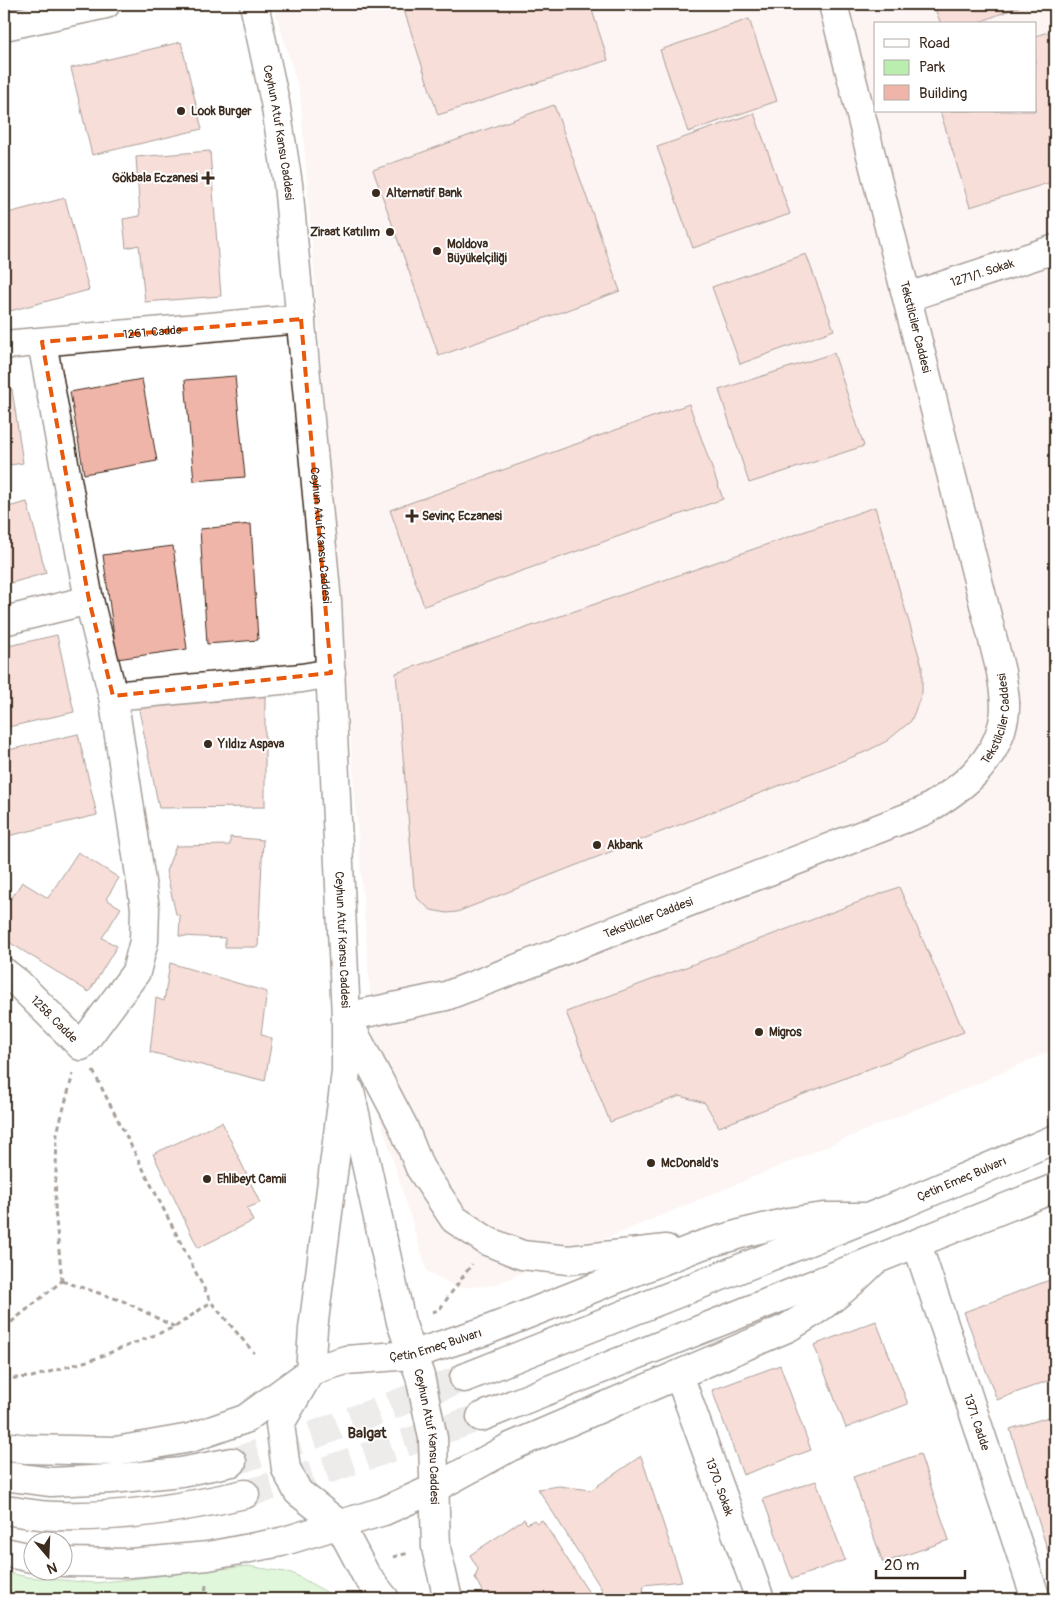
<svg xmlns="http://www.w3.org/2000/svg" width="1059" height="1603" font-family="Pangolin,sans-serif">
<rect width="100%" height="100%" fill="#fff"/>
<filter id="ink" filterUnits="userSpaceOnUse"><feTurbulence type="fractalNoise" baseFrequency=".02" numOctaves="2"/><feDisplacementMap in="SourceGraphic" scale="10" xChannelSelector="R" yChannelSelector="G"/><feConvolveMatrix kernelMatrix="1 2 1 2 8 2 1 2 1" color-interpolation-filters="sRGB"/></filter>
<g filter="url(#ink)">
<path fill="#fae9e5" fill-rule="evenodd" d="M273,4h782v1045l-85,38 -476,198 -37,3 -30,-17 -47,-153 -80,-1025zM875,24h160v87h-160z"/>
<path fill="#baeeaf" stroke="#7a8c66" d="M247,1566l45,7 47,26h-335v-27l24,5 67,6z"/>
<g fill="#efb5a9" stroke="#3b2a1e">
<path d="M402,4h188l18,56 -170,55z"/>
<path d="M933,4h92l-50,20h-34z"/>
<path d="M749,19l28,82 -89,31 -28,-82z"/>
<path d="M1055,30v151l-85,26 -30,-96h95v-75z"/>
<path d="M181,42l21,87 -110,26 -21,-87z"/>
<path d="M554,105l66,186 -181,65 -66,-186z"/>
<path d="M754,113l36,101 -97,34 -36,-101z"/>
<path d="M210,151l11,145 -76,6 -6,-57 -13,3 -3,-29 17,-3 -4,-59z"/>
<path d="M65,198l24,92 -83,22 -2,-7v-91z"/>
<path d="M806,254l28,76 -94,34 -28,-77z"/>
<path d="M834,353l30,93 -115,37 -30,-93z"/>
<path d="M235,376l10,101 -51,4 -9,-101z"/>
<path d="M142,379l15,82 -73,13 -14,-82z"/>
<path d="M12,389l11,74 -19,3v-76z"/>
<path d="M689,404l34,95 -299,107 -34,-96z"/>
<path d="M27,502l19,71 -42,12v-77z"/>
<path d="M875,507l47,159v27l-11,28 -24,20 -22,11 -408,160 -10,1 -16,-3 -13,-11 -4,-12 -18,-214z"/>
<path d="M251,524l7,116 -51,4 -7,-115z"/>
<path d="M173,546l14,103 -70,10 -14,-104z"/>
<path d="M57,635l17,77 -70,16v-81z"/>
<path d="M265,688v119l-106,1 -22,-108z"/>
<path d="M78,734l19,81 -93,22v-86z"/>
<path d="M230,837l33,3 -5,107h-33v-9l-46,-2 1,-20 -4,-2 -10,-43 10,-25 54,-1z"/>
<path d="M78,852l41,26 -13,21 15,9 -19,30 15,8 -28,46 -85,-53v-29l18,-28 26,16z"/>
<path d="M899,887l65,145 -245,95 -14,-24 -25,-7 -70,26 -44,-110z"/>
<path d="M170,963l97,29 -6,42 11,5 -7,42 -115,-29 6,-54 8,3z"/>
<path d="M222,1122l38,81 -13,5 6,13 -55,27 -45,-94z"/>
<path d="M1055,1278v100l-58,22 -33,-88z"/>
<path d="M876,1321l32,83 -62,24 -32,-83z"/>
<path d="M780,1365l31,85 -68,25 -31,-85z"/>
<path d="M1055,1415v138l-6,2 -39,-126z"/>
<path d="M920,1454l29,86 -66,23 -30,-86z"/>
<path d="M641,1456l41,125 -38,4 -2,14h-34l-70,-110 21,-3 32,4z"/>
<path d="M816,1481l29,79 -53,19 -29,-80z"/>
<path d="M524,1519l3,5 7,-4 3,3 5,-3 51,79h-111l2,-4 -9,-17 3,-9 -8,-14z"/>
</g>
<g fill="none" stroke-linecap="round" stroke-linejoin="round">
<g stroke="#d8d4d2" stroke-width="28" stroke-dasharray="28 14" stroke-linecap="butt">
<path d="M232,1462l82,-27 150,-57"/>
<path d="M245,1494l82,-24 154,-53"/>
</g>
<defs>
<g id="minor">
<path d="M4,26l102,-22"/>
<path id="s1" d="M908,297l147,-48"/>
<path id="s2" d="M4,345l297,-26"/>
<path d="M4,621l85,-21"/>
<path d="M113,696l189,-18 29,-5"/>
<path id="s3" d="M4,972l13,10 64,64 55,-74 8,-31 1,-33 -32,-212 -24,-96 -47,-258"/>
<path id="s4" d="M346,1017l100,-21 478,-185c37,-22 72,-48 80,-93 3,-15 -1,-32 -3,-46l-168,-668"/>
<path id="s5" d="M917,1244l119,355"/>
<path id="s6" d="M679,1375l81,224"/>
</g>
<g id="major">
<path id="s7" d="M254,4l21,98 13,82 39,418 19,415v55l-33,257 -3,43 -30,52 6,45 12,23 41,32 27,51 19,24"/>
<path d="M348,1021l55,105 17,42 34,51 33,22 35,14 47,5 97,-11"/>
<path id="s8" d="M350,1091l51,231 19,54 13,62 3,110 12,51"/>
<path id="s9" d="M464,1378l436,-173 155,-66"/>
<path d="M481,1417l574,-229"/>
<path id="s10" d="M4,1446l23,3 89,2 74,-13 55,-19 65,-47 16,-6 20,-6 65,-5 74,-24 217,-86 45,-13 41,-10 36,-5h45"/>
<path d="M4,1476l47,6 61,-3 69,-7 51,-10"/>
<path d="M4,1510c17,2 36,6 53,6 64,2 126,-8 188,-22"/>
<path d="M4,1552l28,6"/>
<path d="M62,1562l68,1 78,-7 73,-14 103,-31 49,-22 77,-42 277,-119c35,-20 58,-38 87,-67"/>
</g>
</defs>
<use href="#minor" stroke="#3b2a1e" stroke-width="31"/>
<use href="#major" stroke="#3b2a1e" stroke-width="31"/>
<g stroke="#3b2a1e" stroke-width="3" stroke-dasharray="5 4" stroke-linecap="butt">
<path d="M93,1071l118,231 43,51"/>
<path d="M62,1281l-7,-71 2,-77 16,-59"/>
<path d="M62,1281l61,20 52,26"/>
<path d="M432,1312l7,-2 33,-46"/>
<path d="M4,1328l58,-47"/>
<path d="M4,1379l28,-2 62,-18 81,-32 36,-25"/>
<path d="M393,1557l16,-4"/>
<path d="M205,1599l1,-15"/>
</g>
<use href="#minor" stroke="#fff" stroke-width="28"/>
<use href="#major" stroke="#fff" stroke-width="28"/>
</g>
</g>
<path d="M0 0H1059V1603H0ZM301,319l30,354 -218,23 -24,-96 -47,-258z" fill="#fff" fill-opacity=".55" fill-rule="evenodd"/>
<path fill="none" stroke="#e8590c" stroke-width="4" stroke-dasharray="10 6" stroke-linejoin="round" d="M301,319l30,354 -218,23 -24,-96 -47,-258z"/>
<g fill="#3b2a1e" stroke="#fff" stroke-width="2">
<circle cx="181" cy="111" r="5"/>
<path d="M205.5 170.5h5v5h5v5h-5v5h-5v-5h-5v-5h5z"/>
<circle cx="376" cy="193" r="5"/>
<circle cx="390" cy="232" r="5"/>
<circle cx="437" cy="251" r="5"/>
<path d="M409.5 508.5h5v5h5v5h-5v5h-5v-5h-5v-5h5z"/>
<circle cx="208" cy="744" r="5"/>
<circle cx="597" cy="845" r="5"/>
<circle cx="759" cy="1032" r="5"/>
<circle cx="651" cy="1163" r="5"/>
<circle cx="207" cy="1179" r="5"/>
</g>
<g text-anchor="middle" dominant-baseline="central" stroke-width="4" stroke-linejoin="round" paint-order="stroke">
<g font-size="12" font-weight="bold" fill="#3b2a1e" stroke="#fff" text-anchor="start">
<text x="191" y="111">Look Burger</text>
<text x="198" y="178" text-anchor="end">Gökbala Eczanesi</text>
<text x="386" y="193">Alternatif Bank</text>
<text x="380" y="232" text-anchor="end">Ziraat Katılım</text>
<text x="447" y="244">Moldova<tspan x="447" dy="14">Büyükelçiliği</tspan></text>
<text x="422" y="516">Sevinç Eczanesi</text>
<text x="218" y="744">Yıldız Aspava</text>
<text x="607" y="845">Akbank</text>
<text x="769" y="1032">Migros</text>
<text x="661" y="1163">McDonald's</text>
<text x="217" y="1179">Ehlibeyt Camii</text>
</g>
<g font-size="12" fill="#3b2a1e" stroke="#fff">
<text stroke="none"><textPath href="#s7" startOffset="131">Ceyhun Atuf Kansu Caddesi</textPath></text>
<text stroke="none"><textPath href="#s1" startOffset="78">1271/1. Sokak</textPath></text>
<text transform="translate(915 327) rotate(76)">Tekstilciler Caddesi</text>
<text stroke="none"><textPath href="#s2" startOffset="149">1261. Cadde</textPath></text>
<text stroke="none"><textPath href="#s7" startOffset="536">Ceyhun Atuf Kansu Caddesi</textPath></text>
<text stroke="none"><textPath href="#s4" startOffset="739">Tekstilciler Caddesi</textPath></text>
<text stroke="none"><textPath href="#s4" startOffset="319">Tekstilciler Caddesi</textPath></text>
<text stroke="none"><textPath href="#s7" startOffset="941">Ceyhun Atuf Kansu Caddesi</textPath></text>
<text stroke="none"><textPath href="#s3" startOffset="69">1258. Cadde</textPath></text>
<text stroke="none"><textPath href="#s9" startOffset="536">Çetin Emeç Bulvarı</textPath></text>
<text stroke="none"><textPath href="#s10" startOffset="455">Çetin Emeç Bulvarı</textPath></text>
<text stroke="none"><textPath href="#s5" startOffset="188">1371. Cadde</textPath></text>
<text stroke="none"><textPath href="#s8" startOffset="355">Ceyhun Atuf Kansu Caddesi</textPath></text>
<text stroke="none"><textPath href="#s6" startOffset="119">1370. Sokak</textPath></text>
</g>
<g font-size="15" font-weight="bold" fill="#3b2a1e" stroke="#fff">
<text x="367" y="1433">Balgat</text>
</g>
</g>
<rect width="1059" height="1603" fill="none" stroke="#fff" stroke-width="20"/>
<rect x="10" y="10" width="1039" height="1583" fill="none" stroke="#3b2a1e" stroke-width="2" filter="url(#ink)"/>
<rect x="874" y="22" width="162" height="90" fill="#ffffff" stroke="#b1aaa5"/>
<rect x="884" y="39" width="25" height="8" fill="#ffffff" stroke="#b1aaa5"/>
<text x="919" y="48" font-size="15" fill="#3b2a1e">Road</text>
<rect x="884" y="60" width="25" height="15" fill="#baeeaf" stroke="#b1aaa5"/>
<text x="919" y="72" font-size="15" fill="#3b2a1e">Park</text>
<rect x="884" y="85" width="25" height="15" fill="#efb5a9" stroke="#b1aaa5"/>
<text x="919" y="98" font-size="15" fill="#3b2a1e">Building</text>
<g transform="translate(48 1556) rotate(161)"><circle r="24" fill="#ffffff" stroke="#b1aaa5"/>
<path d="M0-4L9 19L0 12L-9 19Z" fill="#3b2a1e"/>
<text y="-8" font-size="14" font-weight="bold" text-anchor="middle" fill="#3b2a1e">N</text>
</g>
<path d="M876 1570v8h89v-8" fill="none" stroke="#3b2a1e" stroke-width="2.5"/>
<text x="884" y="1570" font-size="15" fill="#3b2a1e" stroke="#ffffff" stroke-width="4" paint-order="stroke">20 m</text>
</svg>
